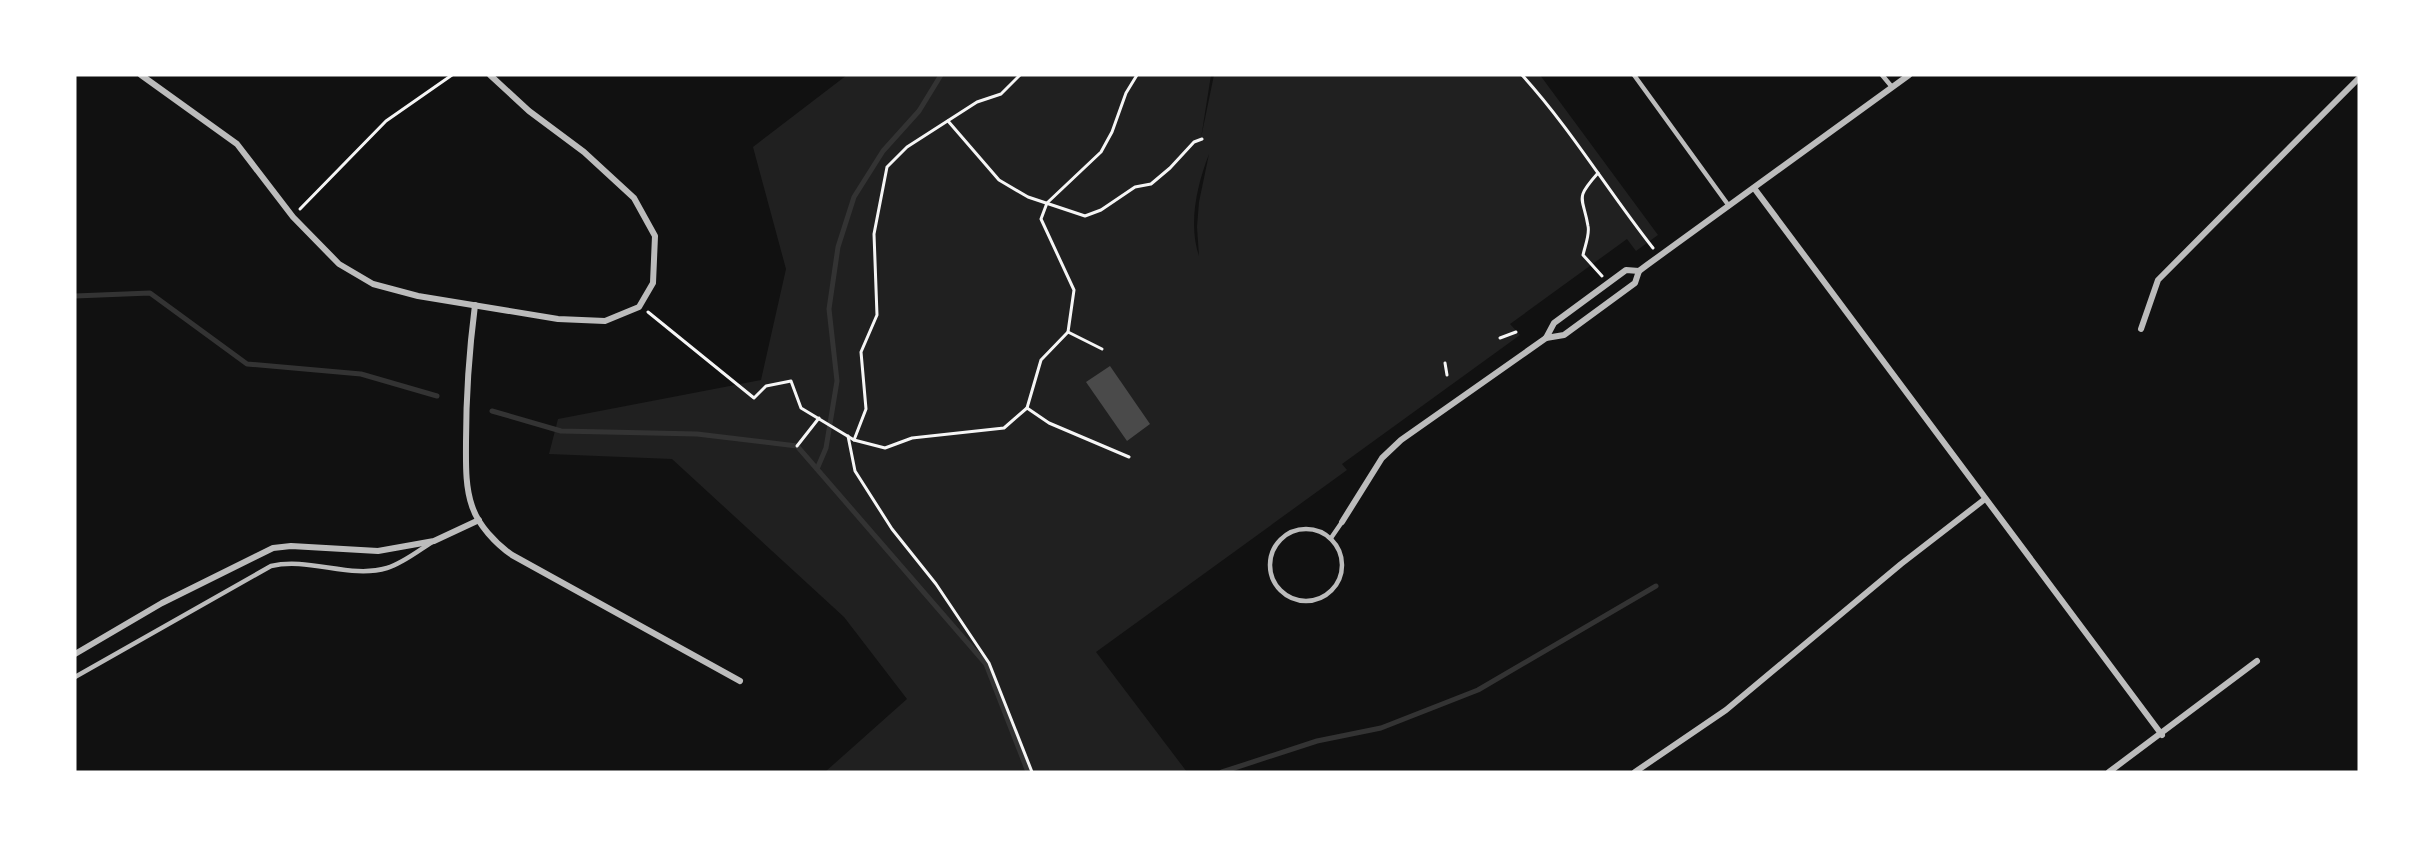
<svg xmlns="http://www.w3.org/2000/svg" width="2434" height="847" font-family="'Archivo Narrow',sans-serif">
<rect width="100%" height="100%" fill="#111"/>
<path fill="#202020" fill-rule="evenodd" d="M847,75h364l-10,63 13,-63h326l118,160 -22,16 -9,-12 -117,85 10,11 -178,129 5,6 -251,182 91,120h-362l82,-73 -63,-82 -172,-158 -123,-5 9,-35 203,-39 25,-111 -33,-122zM1209,154l-10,48 -2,25 2,29c-11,-32 -2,-71 10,-102z"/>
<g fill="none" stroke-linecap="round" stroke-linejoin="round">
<g stroke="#333" stroke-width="5">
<path d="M75,296l75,-3 97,71 114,10 76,22"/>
<path d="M492,411l69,20 136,3 100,12 189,218 42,108"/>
<path d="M817,469l9,-21 11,-67 -8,-72 9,-62 16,-50 29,-46 36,-40 22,-36"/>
<path d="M1222,772l95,-31 64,-13 97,-38 178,-104"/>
</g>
</g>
<path fill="#4a4a4a" d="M1110,366l40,58 -23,17 -41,-59z"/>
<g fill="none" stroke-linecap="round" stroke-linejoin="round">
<g stroke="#f5f5f5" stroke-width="3">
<path d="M1522,75c49,54 86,116 131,173"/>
<path d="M948,121l51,59 29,17 57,19 16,-6 34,-23 16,-3 19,-16 24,-26 8,-3"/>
<path d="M1598,173c-24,27 -15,23 -10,53 2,8 -3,20 -5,29l19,21"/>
<path d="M300,209l86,-88 66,-46"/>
<path d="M648,312l106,86 12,-12 25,-5 10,27 53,32 31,8 27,-10 92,-10 23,-20 22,15 80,34"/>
<path d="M1068,332l34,17"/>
<path d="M1500,338l16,-6"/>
<path d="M1445,363l2,12"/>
<path d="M1027,408l14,-48 27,-28 6,-42 -33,-71 6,-16 54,-51 11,-20 14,-39 11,-18"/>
<path d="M848,436l7,35 37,58 44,55 53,79 43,109"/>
<path d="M854,440l12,-31 -5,-57 16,-37 -3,-81 13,-67 20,-20 70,-45 24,-8 19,-19"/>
<path d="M797,446l22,-28"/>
</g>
<g stroke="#bcbcbc" stroke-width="4.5">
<path d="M1634,75l95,131"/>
<path d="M1882,75l10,12"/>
<circle cx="1306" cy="565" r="36"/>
<path d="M1331,538l11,-16"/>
<path d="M75,677l196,-111c38,-9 79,13 116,2 16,-5 31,-17 45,-26"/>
</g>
<g stroke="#bcbcbc" stroke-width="6">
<path d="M141,75l96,69 56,73 46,47 34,20 45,12 140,23 47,2 34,-14 14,-24 2,-47 -21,-38 -50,-46 -55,-41 -39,-36"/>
<path d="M1754,188l408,547"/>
<path d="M475,305c-6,47 -9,91 -9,137 0,21 -1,44 6,64 6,19 24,38 40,49l228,126"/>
<path d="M2141,329l17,-49 201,-202"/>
<path d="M1546,338l18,-3 71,-52 4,-12"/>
<path d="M1342,522l40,-64 19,-18 145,-102 8,-15 72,-53 13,1 8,-6 262,-190"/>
<path d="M75,654l87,-51 111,-55 18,-2 87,5 56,-10 45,-21"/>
<path d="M1635,772l91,-62 175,-146 84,-65"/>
<path d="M2109,772l148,-111"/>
</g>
</g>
<rect width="2434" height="847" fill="none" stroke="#ffffff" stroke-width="153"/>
</svg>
